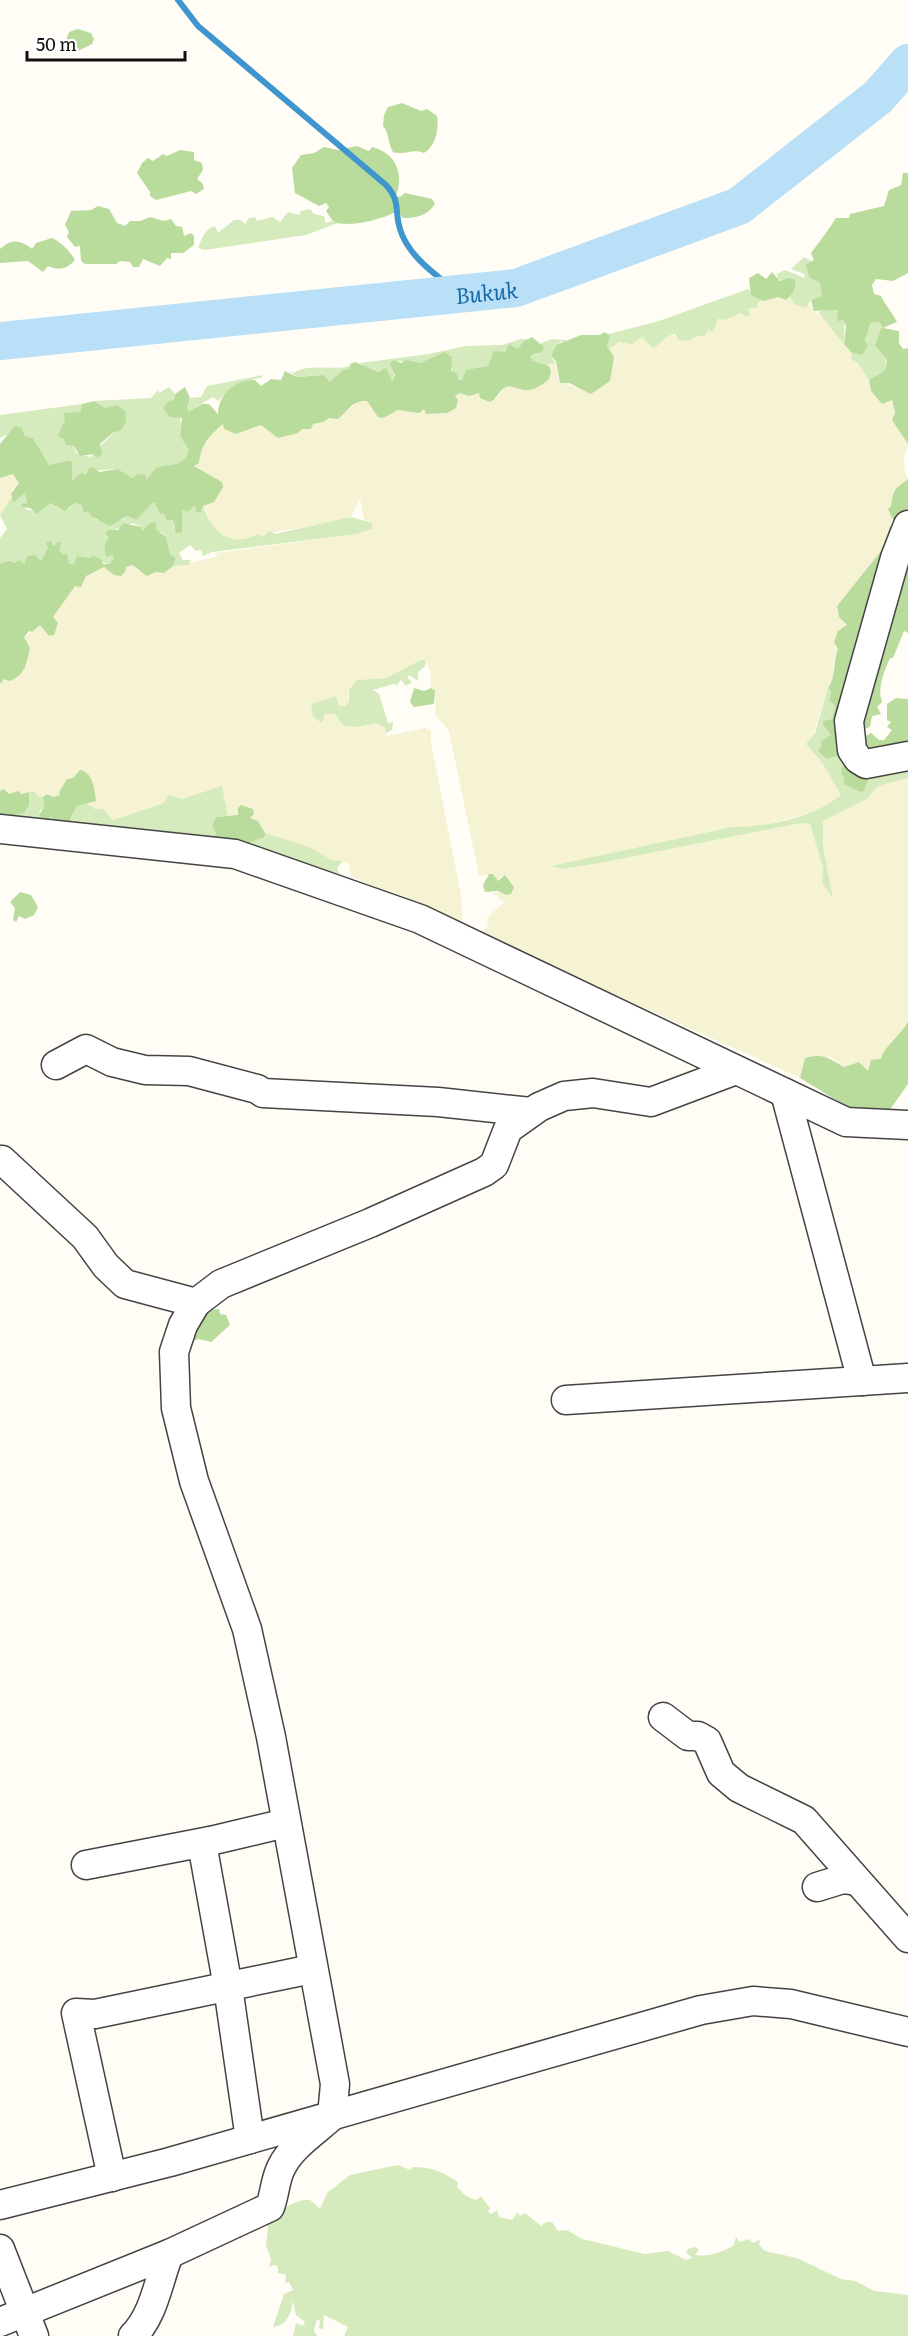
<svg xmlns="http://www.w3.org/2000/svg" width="908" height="2336" font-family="Literata,serif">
<rect width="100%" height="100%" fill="#fffdf5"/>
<g fill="#f6f3d4">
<path d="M779,297l6,3 5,-3 11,10 9,-3 4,7 16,13 22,29 -1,6 7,4 11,17 2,11 11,12 10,-3 5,27 11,17 -4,13 1,16 3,6 -15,12v26l-12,34 -44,55 2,11 8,8 -14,37 1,19 -6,7 -19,60 14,16 18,31 -17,14 -44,12 -24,6h-24l-179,39 9,3 42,-7 197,-39 9,1 13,44 -1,8 10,21 -9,-51v-25l44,-22 11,-13 30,-8v243l-1,6 -17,15 -9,17 -13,13 -9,-10 -15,5 -13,-10h-6l-21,9 -4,12 -322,-145 10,-6 -1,-9 17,-16 -11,-9 10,-1 10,-10 -12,-6 -3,5 -5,-7 -14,2 -30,-145 -14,-17 1,-16 -5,-10v-13l-5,-15 -40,18 -29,2 -9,14 1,8 -4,4h-4l-5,-10 -25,8 2,13 9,5 3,-8 5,-1 5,1 9,12 12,1 21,-4 8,5 2,8 38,-8 6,3v12l30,152 2,34 -112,-53 -3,-13 -16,-3 -67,-27 -4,-7 -22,-15v5h-11l-6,-30 -110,34 -9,-11h-8l-9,-6h4l1,-26 -18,1 -12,17 -8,2 -6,-3 -4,3 -7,-1 -5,-5 -10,3 -8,-3 -1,3 -12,-3v-107l4,-6 23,-13 3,-17 -6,-11 16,-12 9,11 4,-19 16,-25 16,-16 19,-9 28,-2 4,5 16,5 4,-3 8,1 9,-7 44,-9 -1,-4 140,-19 16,-11 -8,-4 -4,-21 -9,19 -10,4 -61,10 -17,6 -5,-3 -9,5 -18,1 -13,-6 -6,-8 -9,-20 11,-5 8,-19 -28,-16 5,-3 3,-19 5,-7 16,-14 13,11 25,-9 11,7 30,-4 49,-20 7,-7h9l6,6 18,4 33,-2 8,5 15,-1 8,-17 5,-3 9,3 10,-4 4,7h13l8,-11 7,-2 9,4 31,-27 5,2 2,15 18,8 35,-23 3,-8 -5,-8 10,-7 18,-1 5,-4 15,5 13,-7 12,4 20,-4 7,-7 6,-2 2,-7 8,1 37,-20z"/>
<path d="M13,473l6,10 -6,6 -2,9 -11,17v-37z"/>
</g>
<g fill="#d5ebbd">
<path d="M310,209l4,5 10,2 2,7 6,-2 6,2 -32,12 -101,15 -7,-2c4,-9 6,-19 17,-22l3,7 16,-13h7l4,4 4,-6 6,-1 2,4 15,-4 8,5 8,-10 11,3 2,-4z"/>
<path d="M804,257l7,4 -5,3 14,19 3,13 -12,4 -5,8 -12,-4 -4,-7 2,-8 -7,-8 -7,-2 -1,-5 8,-4 20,8 -1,-4 -13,-5z"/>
<path d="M748,289l14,11 -5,3v4l-9,2 2,5 -4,3 -6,-4 -15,7 -7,-1 -5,12 -3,1 -1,-4 -4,8h-8l-8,5 -11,-1 -3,-6c-11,2 -15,11 -22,14l-11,-11 -10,7 -13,-2 -10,7 -2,-3 2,-12 50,-13z"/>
<path d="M833,308c15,7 11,23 11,36l-26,-32z"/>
<path d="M871,322h8c7,12 8,35 6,48l-16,10 -11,-17 -7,-4 1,-6 10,1 6,-8 -3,-5z"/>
<path d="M521,339h7l-10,10 -5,-1 -25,18 -24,11 -1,4 -6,-1 -13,-28 -24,11 -22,-2 -6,20 -11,-11 -3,2 -11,-3 -7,-6 69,-9 37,-8 36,-1z"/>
<path d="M552,339l14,1v4l-4,-3 -6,4 -5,11 5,9 -5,-2 -5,3 -13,-5 -4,-5 8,-1 4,-12z"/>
<path d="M350,366v3l-20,13 -6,-7 -27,2 -8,-6 5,2c13,-10 39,-2 56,-7z"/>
<path d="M263,375l-2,3c-14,0 -33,11 -43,23l-5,-4 -24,14 -2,-3 3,-10 11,-1 6,-11z"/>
<path d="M169,387l6,7c-1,16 9,22 5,42l10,14 -3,7 -7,7c-20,3 -20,3 -35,16l-3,-4 -10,2 -14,-9 -31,2 -1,4 -14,6 -4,-21 -19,5 -16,-27 -8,-2 -3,-8 -22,10v-23l82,-11 -2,8 -15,8v19l9,7 2,7 15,4c11,-16 33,-27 34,-46l-20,-3 -11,-7 57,-3 7,-8 1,3z"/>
<path d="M25,493l3,3 -3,13 9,2 16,-8 8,5 11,1 6,-6 8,2 14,15h25l5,-4 9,4 18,-18 7,13 2,-2 10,7 1,9 7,-21 14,-2 1,6 7,-6c8,26 29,43 55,28l5,3 6,-6 6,3 76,-17 21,6v6l-16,5 -144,18 -9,4 -2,-6 -5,1 -6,-6 -11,8 4,7h8l-3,5 -15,1 3,-8 -6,-4 -7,-21 -14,-6 -8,4v-4l-8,-4 -19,7 -5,8 5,20 -5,6 -32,-8 -3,8h-6l-17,-23 -10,20 -3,-2 -12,2 -2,3h-24v-26l7,-9 -7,-14 11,-17 3,4z"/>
<path d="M421,660h5l-1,6 -7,6v9l-9,-6 -2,2 5,5 -6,4 -5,-6 -4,5 -4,-1 -20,6 6,4 9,29 5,-1 -1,8 -6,3 -1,-5 -8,-5 -21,4 -12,-1 -9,-12h-10l-3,9 -9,-6 -2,-13 25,-8 4,10h5l4,-4v-12l8,-10 29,-2z"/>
<path d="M828,688l3,4 -2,8 6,6 -3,13 -9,3v3l8,10 -12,16 8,8 9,-3 72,6v16l-30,8 -11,13 -44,22v25l10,53 -11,-17 1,-14 -13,-44 -9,-1 -196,39 -43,7 -11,-3 181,-39c36,0 81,-9 109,-32l-18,-31 -17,-20 9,-11z"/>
<path d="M222,786l6,30 -12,1 -4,8 4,9 -6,5 -15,-4 -122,-9 -3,-7 7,-13 9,-3 9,6h8l10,11 51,-17 4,-8 13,4z"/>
<path d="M34,791l3,5 6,1 1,9 -5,6 15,7 2,5 -44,-8c11,-6 19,-7 17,-24z"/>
<path d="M265,833l44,14 23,13 10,1 -5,8 3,5 -115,-31c15,-1 31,3 40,-10z"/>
<path d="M398,2165l12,5 3,-3c20,0 29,5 45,15l-1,5 9,9 10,4 5,-4 9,12 -2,4 4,2 5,-4 2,7 13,3 6,-8 2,4 5,-3 16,13 5,-4h6l6,9 9,-1 15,9 63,15 23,-3 18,9 6,-2 -6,-6 2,-3 8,-2 3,3 -4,5c13,2 28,-3 39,-10l2,-8 4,5 10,-3 2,4 8,-3 -1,5 6,6 32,7 44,21 14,2 20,10 33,4v41h-564l4,-9 -24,-12 -1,15 -4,-2 1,-7 -3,-2 -3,12 3,5h-24l3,-13 7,3 2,-4 -9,-7 -3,-14c-2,12 -6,25 -20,26l11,-33 9,-4 -4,-8 -4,2 1,-9 -8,-2v-7l-5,-1 -4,3 2,-9 -5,-14 3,-27c7,-6 31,-20 40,-18 5,1 6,6 11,8l8,-16 22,-17z"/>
</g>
<g fill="#b9dc9c">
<path d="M78,29l13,4 3,6 -2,5 -14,7 -9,-2 -4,-7 4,-10z"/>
<path d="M402,103l19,8 6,-2 10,7c2,13 -1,30 -13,37 -11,-5 -20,3 -31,-1 -5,-8 -4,-20 -10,-26l1,-11 4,-8z"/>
<path d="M357,146l12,5 3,-4c24,6 32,26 24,49l4,1 5,-4 27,6 3,5c-8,12 -19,14 -32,14l-6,-7c-13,8 -48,17 -62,11 -4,-2 -6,-7 -9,-11l3,-4 -3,-4 -7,3 -24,-13 -3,-25 9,-13 13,-2 10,-6 14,3z"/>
<path d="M180,150l14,2v8l8,3 1,7 -6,9 6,5 1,5 -8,5 -5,-3 -35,9 -6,-4v-4l-13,-19 5,-10 6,-5 5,3 10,-7 4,2z"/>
<path d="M903,173h5v100l-15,8 -17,-2 -4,6 2,9 7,2c5,10 11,16 16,26l-14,6 16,3v12l4,6 5,-1v96l-16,-24 3,-7 -3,-13 -10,4 -11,-13 -2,-11 16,-10 2,-10 -12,-15 7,-18 -3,-5h-8l-6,18 3,6 -6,9 -10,-2 -8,-9 2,-18 -3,-6 -6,1 1,-11 -24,1 -3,-11 11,-4 -2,-13 -11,-6 -3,-13 8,-4 -3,-7c9,-12 18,-24 25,-35h13l1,-4 34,-8 5,-16 12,-5z"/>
<path d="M98,206l11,3 8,14 8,3 5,-5h10l10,-4 14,4 7,-2 5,7 6,1 2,9 7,-3 3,3v9l-11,8h-12v6l-4,-1 -7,8 -17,-7 -4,8h-6l-3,-5 -10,-1 -4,3h-31l-4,-3 -1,-15 -5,1 -8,-10 2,-5 -4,-7 6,-14 20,-1z"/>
<path d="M52,238c9,4 18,13 23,22 -8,9 -16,11 -27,6l-5,6 -15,-11 -28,2v-14c12,-11 21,-9 32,0l4,-6z"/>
<path d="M772,272l8,9 9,-3 6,2c2,7 -3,16 -9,20l-8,-3 -14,4 -13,-6 -2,-17 9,-5 8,6z"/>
<path d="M604,332l6,3 -3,11 7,11 -4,24 -19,13 -22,-11h-9l-4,-22 -5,-5 5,-11 25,-10h19z"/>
<path d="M532,337l12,10 -2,5 -12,4 3,5 16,5 2,5 -2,8c-26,23 -33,2 -45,9 -6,4 -7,11 -14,14l-10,-4 -1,-5 -10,3 -9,-3 -5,3 3,4 -2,8 -9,5 -21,1 -2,-5 -5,4 -21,-3 -15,8 -5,-1 -11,-16c-15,-1 -19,10 -29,18l-9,-1 -6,4 -10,2 -2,5h-9l-4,4 -20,5 -17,-13 -25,9 -12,-5 -1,-5c-15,13 -21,19 -24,39l-5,3 28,16 1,5 -9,15 -11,4 -2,6h-5l-1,-6 -8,6 -5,-3v23l-6,1 -3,-13h-6l-4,-7 -2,2 -7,-13 -18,18 -9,-4 -17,10 -19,-10 -3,-5 -4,2 -2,-8 -7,-2 -10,8 -15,-8 -13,11 -7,-6 -8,-1v-3l5,-1 -2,-10 -12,10 -2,-9 8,-11 -6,-9 -13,4v-34l15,-18 7,2 3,8 8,2 16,27 20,-5 3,3v18l9,-8 5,2 3,-7 4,-1 6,5 19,-3 14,9 6,-4 8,1v5l10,-12c14,-5 29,0 33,-18l-9,-14 2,-18 -12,-1 -7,-9 6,-7 5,-1 1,-6 10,-7 5,11 -3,10 2,3 13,-7h7l9,10c0,-19 17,-35 37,-34l6,6 10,-7 10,1 4,-9 12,6 27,-2 6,7 13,-12 7,-1v-5l5,-2 23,10 8,-4 6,13 3,-6 -5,-11 4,-4 7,3 5,-3 14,3 24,-11 8,5 -1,13 6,4 1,6h4l4,-10 22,-4 6,-15 11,1 4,-8 9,5 5,-7z"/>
<path d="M94,401l11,7 12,-3 8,6 1,12 -6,8 -6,1 -14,12 2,10 -5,4 -3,-4 -14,2 -6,-10 -8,-1 -2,-6 -6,-3 7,-16 -1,-7 16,-1 2,-8z"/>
<path d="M908,479v43l-13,2 -7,-15 3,-3c3,-19 3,-16 17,-27z"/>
<path d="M156,522v7l10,8 4,17 6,4 -3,8 -9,7 -8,-1 -9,4 -15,-11 -6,2 -1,5 -4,4 -7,-1 -10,-8 -18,9 -5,11 -6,-1 -22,31 5,6 -4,12 -5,1 -9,-11 -8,7 -3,-1 -5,6 6,11c-3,15 -5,28 -21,33l-5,-2 -4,5v-120l9,-3 6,2 4,-3 5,4 4,-8 7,-1 6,6 7,-14 -2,-4 5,-2 3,5 4,-4 3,1 -2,7 3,4h5l2,10h5l3,-8 13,2 3,-2 8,3 2,5h6l5,-6 -2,-3 -5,2c-4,-6 -2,-15 2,-19l-3,-5 2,-3h10l5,-7 18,4 1,4 8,-8z"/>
<path d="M890,526l18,21v86l-4,-2 -11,27h-3c-6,14 -13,29 -8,44l-5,5 4,7 -9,2 -2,11 -9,3v8l10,-5 8,7h5l8,-10 -5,-3 4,-5 -4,-2v-16l9,-6 12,1v57l-66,5 -6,-5 -9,3 -9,-8 4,-6 -2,-3 11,-7 -8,-10v-4l9,-2 3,-13 -6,-6 2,-8 -3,-4c9,-12 4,-25 10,-39l-4,-7 4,-11 9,-6 -8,-8 -2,-11 44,-55z"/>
<path d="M414,688l10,3 7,-3 4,3 -1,13 -20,3 -4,-5z"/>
<path d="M847,763l22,14 -5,14 -4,1 -16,-8v-7l-3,-3 1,-6z"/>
<path d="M80,770c13,2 15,20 16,31l-19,5 -7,13 3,7 -17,-2 -5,-7 -4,3 -8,-4 5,-10 -1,-9 4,-3 6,3 7,-2 -1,-3 8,-13 6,-1z"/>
<path d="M4,789l5,5 9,-3 3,3 8,-2v13l-5,8c-9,1 -15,6 -24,5v-27z"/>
<path d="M241,805l12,4 1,5 -4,4 8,3 7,12 -1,4 -17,7 -37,-5 6,-5 -4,-9 4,-8 22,-2v-7z"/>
<path d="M489,874h4l5,7 7,-6 9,12 -3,7 -5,1 -8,-4 -13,1 -2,-7z"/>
<path d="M20,892l11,3 7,12 -4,8 -9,4 -6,-3 -3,6 -3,-2 2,-12 -5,-6z"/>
<path d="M908,1021v63l-24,34 -30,-7 -54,-33 5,-20c19,-5 23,0 39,9l15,-5 9,9 3,-11 10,-1c4,-15 22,-25 27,-38z"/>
<path d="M219,1309l1,5 6,1 4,10 -19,17 -12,-3 -6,2 -2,-29z"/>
</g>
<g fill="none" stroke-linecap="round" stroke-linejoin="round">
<path stroke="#3f96cf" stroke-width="6" d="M178,0l20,26 188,159c15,17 8,24 14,44 8,28 39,48 60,65"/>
<path stroke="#b9e0f7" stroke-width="38" id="s1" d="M0,341l516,-53 223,-82 139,-109 30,-34"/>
<defs>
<g id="minor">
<path d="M908,525l-13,33 -46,163 3,29 6,9 8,5 42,-8"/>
<path d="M0,829l235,25 185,65 426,203 62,3"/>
<path d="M56,1065l30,-16 26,13 33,8 44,1 68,18 6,4 175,9 93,10"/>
<path d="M785,1093l77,288"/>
<path d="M196,1303l25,-19 149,-61 114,-51 10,-7 14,-36 31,-22 25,-11 29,-3 58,9 85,-32"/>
<path d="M566,1400l342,-22"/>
<path d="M663,1717l25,19h10l9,5 14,32 18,15 65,32 104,118"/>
<path d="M86,1865l124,-24"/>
<path d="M817,1887l26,-8 14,2"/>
<path d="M250,2139l-22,-152 -25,-138 7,-8 76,-18"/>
<path d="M112,2177l-36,-164 19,1 217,-45"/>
<path d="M0,2205l170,-43 531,-152 52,-9 38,3 117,28"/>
<path d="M0,2249l34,87"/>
<path d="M0,2322l169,-68 101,-47c5,-13 5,-29 12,-41 10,-20 34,-35 50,-50l3,-32 -64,-347 -24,-108 -53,-148 -18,-73 -2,-56 9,-27 13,-22 -71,-19 -19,-18 -21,-29 -83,-77"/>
<path d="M133,2336c21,-21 25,-54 36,-82"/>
</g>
</defs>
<use href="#minor" stroke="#444" stroke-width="31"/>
<use href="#minor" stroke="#fff" stroke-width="28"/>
</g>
<g text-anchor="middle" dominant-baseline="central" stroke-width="6" stroke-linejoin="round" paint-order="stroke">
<g font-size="22" font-style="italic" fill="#1768a6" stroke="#fff">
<text stroke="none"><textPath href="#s1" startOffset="489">Bukuk</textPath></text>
</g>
</g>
<path d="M27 51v9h158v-9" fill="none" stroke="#111111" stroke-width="3"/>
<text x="36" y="51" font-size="18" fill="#111111" stroke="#ffffff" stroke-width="4.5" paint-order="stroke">50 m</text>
</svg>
